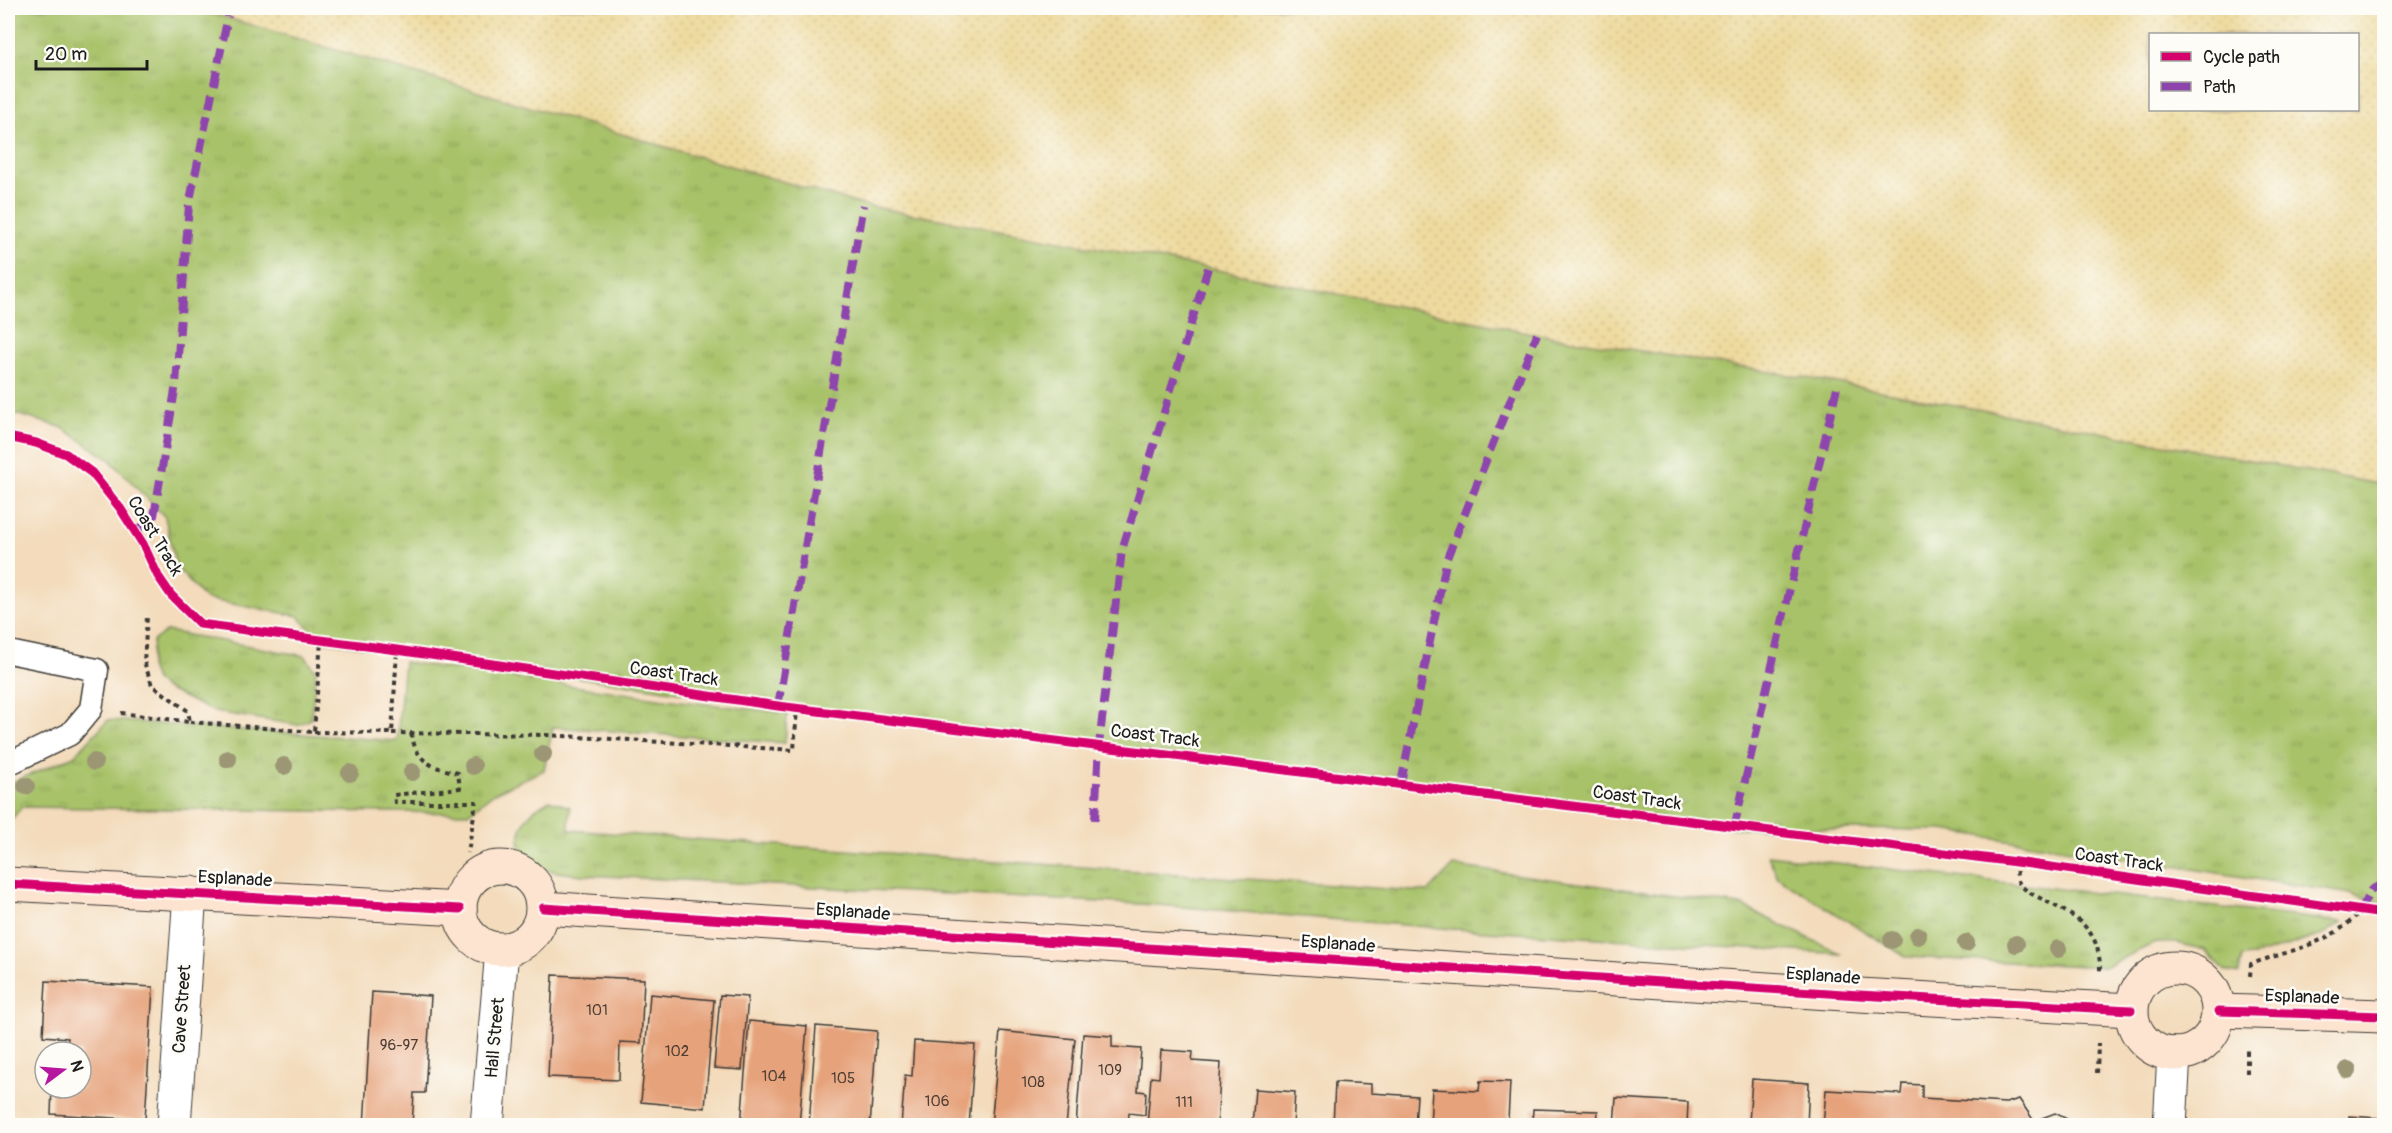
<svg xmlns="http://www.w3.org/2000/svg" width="2392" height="1133" font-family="Pangolin,sans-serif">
<defs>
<pattern id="grass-tufts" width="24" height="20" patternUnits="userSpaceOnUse" patternTransform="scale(1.5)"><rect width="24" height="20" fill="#a8c269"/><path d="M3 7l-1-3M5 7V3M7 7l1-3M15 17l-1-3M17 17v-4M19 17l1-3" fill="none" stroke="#90a65a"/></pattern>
<pattern id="sand-dots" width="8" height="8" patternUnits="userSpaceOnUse" patternTransform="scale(1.5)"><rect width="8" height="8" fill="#eeda9e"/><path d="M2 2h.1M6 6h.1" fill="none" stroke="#ccba88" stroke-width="1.8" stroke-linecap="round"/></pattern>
</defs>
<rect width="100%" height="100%" fill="#fdfcf7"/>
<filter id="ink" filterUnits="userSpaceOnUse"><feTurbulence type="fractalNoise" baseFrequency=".0167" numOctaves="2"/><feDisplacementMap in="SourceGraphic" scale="12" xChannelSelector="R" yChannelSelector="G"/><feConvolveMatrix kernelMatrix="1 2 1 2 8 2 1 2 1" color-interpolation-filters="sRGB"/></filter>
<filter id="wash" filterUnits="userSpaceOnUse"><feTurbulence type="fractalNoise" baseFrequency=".008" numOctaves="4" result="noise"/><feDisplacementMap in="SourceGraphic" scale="24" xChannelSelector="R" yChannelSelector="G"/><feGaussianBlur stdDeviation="1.35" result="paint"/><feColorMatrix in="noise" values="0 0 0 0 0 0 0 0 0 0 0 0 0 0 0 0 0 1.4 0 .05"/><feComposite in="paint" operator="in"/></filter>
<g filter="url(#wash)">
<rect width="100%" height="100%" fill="#f3dbbb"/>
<g fill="url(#grass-tufts)" stroke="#626f42" stroke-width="1.5">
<path d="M8,8h186l669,197 345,63 329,66 301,49 546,102v419l-39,-11 -402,-63 -209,-2 -333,-45 -623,-77 -457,-65 -23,-25 -93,-17 -29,-32 -11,-50 -55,-57 -49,-33 -53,-15z"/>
<path d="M167,631l138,25 11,15 -5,48 -13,6 -83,-13 -49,-23 -11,-9 -5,-13 3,-26z"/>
<path d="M404,662l275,39 108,12 -2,30 -232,-16 -9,43 -50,23 -26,20 -446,-6 -14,16v-39l66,-28 34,-36 289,21z"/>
<path d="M549,800l21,7 -1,23 859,62 25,-26 287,39 102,49 -402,-26 -282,-23 -573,-30c-18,-2 -41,-2 -56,-14 -15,-12 -11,-33 1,-47 4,-5 13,-10 19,-14z"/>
<path d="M1768,855l575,67 -21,13 -67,21 -13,1 -3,17 -14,-3 -20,-21 -28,-7h-22l-51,24 -198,-10 -129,-80z"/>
</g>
<path fill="url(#sand-dots)" stroke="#857b5d" stroke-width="1.5" fill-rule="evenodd" d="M194,8h2190v477l-546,-102 -301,-49 -329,-66 -345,-63zM2150,34h208v76h-208z"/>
<g id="blocks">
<g fill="#e6a27a">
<path d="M8,630l4,1 -3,18h-1z"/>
<path d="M553,975l91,4 -3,64 -21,-1 -1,38 -71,-3z"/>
<path d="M46,981l107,6 -8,133 -94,-6 1,-26h29v-36h-27v-3l13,1 1,-12 -25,-2z"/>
<path d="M372,992l59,4 -6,97h-11l-2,33h-48z"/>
<path d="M650,994l64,6 -9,108 -64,-6z"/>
<path d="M720,995l28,2 -6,73 -28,-2z"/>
<path d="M749,1021l58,5 -8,100h-58z"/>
<path d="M816,1026l61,5 -7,95h-61z"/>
<path d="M1000,1031l75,8 -9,87h-75z"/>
<path d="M1083,1034l29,2v11l29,2 -3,42 8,1 -1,23 -16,-2 -1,13h-52z"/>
<path d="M914,1041l61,4 -6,81h-68l4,-51 7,1z"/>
<path d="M1161,1050l32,2 -1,9 29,2 -4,63h-70l4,-49 8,1z"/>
<path d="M1752,1079l57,4 -2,43 -58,-3z"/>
<path d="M1480,1081l30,1 -2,38h-10v6h-68l2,-37 47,2z"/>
<path d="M1335,1082l36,2v9l46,3 -2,30h-82z"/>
<path d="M1903,1084l19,1v13l84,5 13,-4 15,22 21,-8 20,10v3h-252l3,-36 76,4z"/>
<path d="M1255,1089l40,3 -2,34h-41z"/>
<path d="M1616,1098l72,4 -1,24h-73z"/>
<path d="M1533,1109l65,2 -1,15h-65z"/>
<path d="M2349,1116l29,2v8h-30z"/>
</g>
</g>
</g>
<g filter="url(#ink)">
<use href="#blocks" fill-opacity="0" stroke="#3c3934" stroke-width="1.5"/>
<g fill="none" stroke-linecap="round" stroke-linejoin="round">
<defs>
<path id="lane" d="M8,764l62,-30 21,-25 6,-39 -88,-18"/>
<g id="street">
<path d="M174,1126l16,-233"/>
<path d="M487,1126l15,-176"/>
<path d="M2170,1126l4,-72"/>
</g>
<g id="secondary">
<circle cx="501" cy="908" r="41"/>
<path d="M8,884l452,25"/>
<path d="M543,908l1316,87 272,15"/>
<circle cx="2175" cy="1011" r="43"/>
<path d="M2219,1011l165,5"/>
</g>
</defs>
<use href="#lane" stroke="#3c3934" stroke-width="25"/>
<use href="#street" stroke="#3c3934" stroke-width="35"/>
<use href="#secondary" stroke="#3c3934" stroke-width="35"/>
<g stroke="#3c3934" stroke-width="4" stroke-dasharray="4.5 4.5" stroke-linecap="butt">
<path d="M121,713l69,9 -2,-11 -36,-26 -8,-23 3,-45"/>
<path d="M190,722l124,10 7,-91"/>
<path d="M314,732l78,1 5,-83"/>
<path d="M392,733l154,2 248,15 3,-42"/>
<path d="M411,733c6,30 20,34 47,40l2,15 -66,7 1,7h81l-8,51"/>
<path d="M2016,862c1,5 0,14 2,19 4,8 15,14 22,17 36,19 61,29 60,75"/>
<path d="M2250,976l1,-12c36,-13 84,-21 109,-53"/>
<path d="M2097,1073l1,-30"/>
<path d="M2247,1073v-26"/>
</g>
<use href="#lane" stroke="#fff" stroke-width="22"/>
<use href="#street" stroke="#fff" stroke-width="33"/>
<use href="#secondary" stroke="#fde4d0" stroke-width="33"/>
<g stroke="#8e44ad" stroke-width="8" stroke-dasharray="15 8" stroke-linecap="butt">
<path d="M136,532l18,-16 22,-132 13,-179 39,-189"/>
<path d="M778,706l85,-501"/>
<path d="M1401,783l46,-225 90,-224"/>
<path d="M1095,820l4,-75 23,-195 86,-282"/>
<path d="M1734,828l104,-445"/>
<path d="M2360,911l11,-21 13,-7"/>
</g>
<defs>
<g id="cycleway">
<path d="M8,437l28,6 30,11 26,19 28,35 23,36 15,32 13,19 29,29 197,26 381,56 1238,156 368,52"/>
<path d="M8,884l452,25"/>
<path d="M543,908l1316,87 272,15"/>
<path d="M2219,1011l165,5"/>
</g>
</defs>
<use href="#cycleway" stroke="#fdfcf7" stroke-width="13"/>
<use href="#cycleway" stroke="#d6006c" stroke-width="9"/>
</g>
<g fill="#9c9675">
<circle cx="543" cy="754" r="9"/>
<circle cx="228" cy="759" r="9"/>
<circle cx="94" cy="762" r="9"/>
<circle cx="284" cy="766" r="9"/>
<circle cx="473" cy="766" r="9"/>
<circle cx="412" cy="772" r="9"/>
<circle cx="350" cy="773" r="9"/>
<circle cx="26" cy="786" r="9"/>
<circle cx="1918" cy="936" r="9"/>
<circle cx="1892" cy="940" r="9"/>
<circle cx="1966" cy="943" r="9"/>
<circle cx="2016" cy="944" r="9"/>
<circle cx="2058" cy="949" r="9"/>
<circle cx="2348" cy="1070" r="9"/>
</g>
</g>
<g text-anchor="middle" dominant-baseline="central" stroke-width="5" stroke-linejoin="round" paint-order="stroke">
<g font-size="15" fill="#4e3e34">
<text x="597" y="1010">101</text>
<text x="399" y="1045">96-97</text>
<text x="677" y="1051">102</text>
<text x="1110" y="1070">109</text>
<text x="774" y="1076">104</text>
<text x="843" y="1078">105</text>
<text x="1033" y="1082">108</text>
<text x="937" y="1101">106</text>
<text x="1184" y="1102">111</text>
</g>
<g font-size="18" fill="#1c1c1c" stroke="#fdfcf7">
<text transform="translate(155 536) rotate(59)">Coast Track</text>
<text transform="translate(674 674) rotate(8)">Coast Track</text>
<text transform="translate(1155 736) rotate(7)">Coast Track</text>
<text transform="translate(1637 798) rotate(8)">Coast Track</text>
<text transform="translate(2119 860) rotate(8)">Coast Track</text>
<text transform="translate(235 879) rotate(3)">Esplanade</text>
<text transform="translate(853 912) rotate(4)">Esplanade</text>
<text transform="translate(1338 944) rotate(4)">Esplanade</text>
<text transform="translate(1823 976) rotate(4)">Esplanade</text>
<text transform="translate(2302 997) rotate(2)">Esplanade</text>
<text transform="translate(182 1009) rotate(-86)">Cave Street</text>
<text transform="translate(495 1038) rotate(-85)">Hall Street</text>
</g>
</g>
<rect width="2392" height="1133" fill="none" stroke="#fdfcf7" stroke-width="30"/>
<rect x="2149" y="33" width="210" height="78" fill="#fdfcf7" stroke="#a3a29f" stroke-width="1.5"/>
<rect x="2161" y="52" width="30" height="9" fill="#d6006c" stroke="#a3a29f" stroke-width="1.5"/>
<text x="2203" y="63" font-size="18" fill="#1c1c1c">Cycle path</text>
<rect x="2161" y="82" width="30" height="9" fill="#8e44ad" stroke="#a3a29f" stroke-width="1.5"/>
<text x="2203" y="93" font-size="18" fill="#1c1c1c">Path</text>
<g transform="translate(63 1070) rotate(74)"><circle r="28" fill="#fdfcf7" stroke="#a3a29f" stroke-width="1.5"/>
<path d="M0-4.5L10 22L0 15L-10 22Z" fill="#b5179e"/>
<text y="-9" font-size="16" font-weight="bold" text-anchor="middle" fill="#1c1c1c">N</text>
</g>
<path d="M36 60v9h111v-9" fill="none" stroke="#1c1c1c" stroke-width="3"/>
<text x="45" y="60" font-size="18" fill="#1c1c1c" stroke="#fdfcf7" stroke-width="4.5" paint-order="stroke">20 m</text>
</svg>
